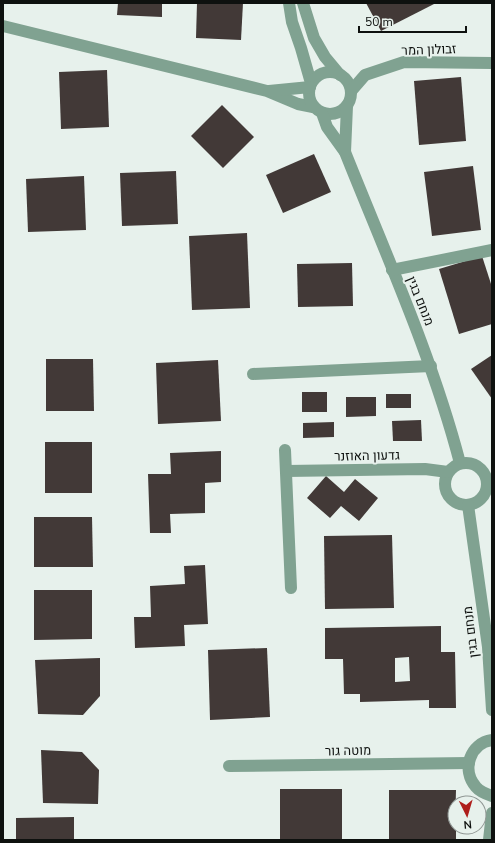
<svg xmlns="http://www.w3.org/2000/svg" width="495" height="843" font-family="'Nunito Sans',Heebo,sans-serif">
<rect width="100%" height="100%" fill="#e7f1ec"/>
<g fill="#423937" fill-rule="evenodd">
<path d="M118,3h44v14l-45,-2z"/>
<path d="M197,3h46l-2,37 -45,-2z"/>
<path d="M366,3h70l-55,28z"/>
<path d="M107,70l2,57 -48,2 -2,-57z"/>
<path d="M461,77l5,64 -47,4 -5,-64z"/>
<path d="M222,105l32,32 -31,31 -32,-32z"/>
<path d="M314,154l17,38 -48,21 -17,-38z"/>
<path d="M473,166l8,64 -49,6 -8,-64z"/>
<path d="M176,171l2,53 -56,2 -2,-53z"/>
<path d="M84,176l2,54 -58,2 -2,-53z"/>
<path d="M247,233l3,75 -58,2 -3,-74z"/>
<path d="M482,256l10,31v37l-33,10 -20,-65z"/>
<path d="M352,263l1,43 -55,1 -1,-43z"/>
<path d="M492,355v44l-21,-30z"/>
<path d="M46,359h47l1,52h-48z"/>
<path d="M218,360l3,61 -63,3 -2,-61z"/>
<rect x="302" y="392" width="25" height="20"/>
<rect x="386" y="394" width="25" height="14"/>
<path d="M346,397h30v19l-30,1z"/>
<path d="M421,420l1,21h-29l-1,-20z"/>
<path d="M334,422v15l-31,1v-15z"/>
<rect x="45" y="442" width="47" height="51"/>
<path d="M221,451v31l-16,1v30l-35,1 1,19h-21l-2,-59h23l-1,-21z"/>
<path d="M326,476l18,16 11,-13 23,19 -19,23 -18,-15 -11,12 -23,-20z"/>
<path d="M34,517h58l1,50h-59z"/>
<path d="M392,535l2,73 -69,1 -1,-73z"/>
<path d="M205,565l3,59 -24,1 1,21 -50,2 -1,-31h17l-1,-31 35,-2 -1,-18z"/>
<path d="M34,590h58v49l-58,1z"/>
<path d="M441,626v26h14l1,56h-27v-8l-69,2v-8h-16l-1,-35h-18v-31zM409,657l1,24 -15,1v-24z"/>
<path d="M267,648l3,69 -60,3 -2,-70z"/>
<path d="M100,658v38l-17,19 -45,-1 -3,-54z"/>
<path d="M41,750l41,2 17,18 -1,34 -55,-1z"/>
<rect x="280" y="789" width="62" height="51"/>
<path d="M389,790h67l-1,37h1v13h-67z"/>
<path d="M74,817v23h-58v-22z"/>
</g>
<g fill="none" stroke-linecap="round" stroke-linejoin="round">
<g stroke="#80a291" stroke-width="12">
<path d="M289,3l3,19 9,26 10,35"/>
<path d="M303,3l11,35 11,19 15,18"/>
<path d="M3,26l264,65 31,13 15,3"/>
<circle cx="330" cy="93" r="21"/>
<path d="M352,90l13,-15 39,-13 88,1"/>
<path d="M269,91l41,-4"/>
<path d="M322,113l5,14 18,25c41,103 87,204 115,311"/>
<path d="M345,152l2,-46"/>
<path d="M392,270l100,-20"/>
<path d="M253,374l178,-8"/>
<path d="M285,450l6,138"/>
<circle cx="466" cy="484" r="21"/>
<path d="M286,471l139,-2 23,3"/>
<path d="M468,505l20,142 4,63"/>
<path d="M492,740c-22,3 -31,30 -16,47 4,5 10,7 16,9"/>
<path d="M229,766l240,-3"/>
<path d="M489,840l3,-27"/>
</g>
</g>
<g text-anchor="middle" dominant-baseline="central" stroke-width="4" stroke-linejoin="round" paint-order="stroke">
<g font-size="13" fill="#0e110f" stroke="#e7f1ec">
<text transform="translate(429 50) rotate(-2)">זבולון המר</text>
<text transform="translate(420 301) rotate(68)">מנחם בגין</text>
<text transform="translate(367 456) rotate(-1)">גדעון האוזנר</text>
<text transform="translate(471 632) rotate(-97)">מנחם בגין</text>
<text transform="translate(348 751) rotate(-1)">מוטה גור</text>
</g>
</g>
<rect width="495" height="843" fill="none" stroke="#0e110f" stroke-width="8"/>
<g transform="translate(467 815) rotate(175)"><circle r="19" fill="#e7f1ec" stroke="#909794"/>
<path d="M0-3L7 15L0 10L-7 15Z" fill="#ae1e1b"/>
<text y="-6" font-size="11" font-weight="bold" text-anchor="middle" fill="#0e110f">N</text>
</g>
<path d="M359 26v6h107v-6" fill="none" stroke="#0e110f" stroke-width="2"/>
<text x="365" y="26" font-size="12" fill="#0e110f" stroke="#e7f1ec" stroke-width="3" paint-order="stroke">50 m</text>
</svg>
